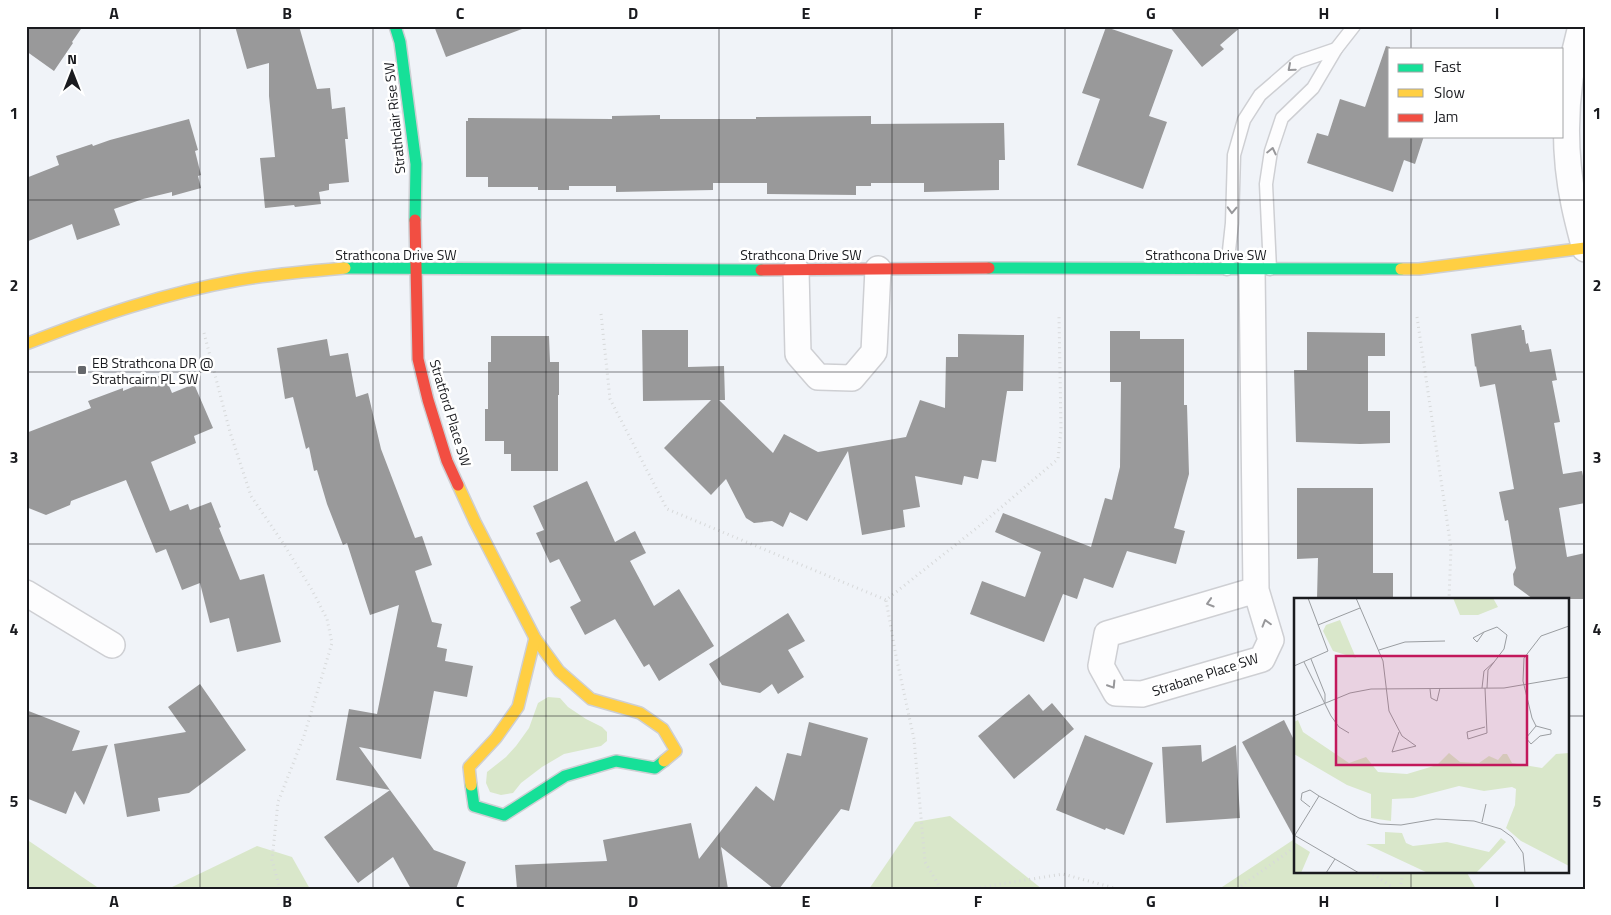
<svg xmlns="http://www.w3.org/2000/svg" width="1611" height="915" font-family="'Titillium Web',sans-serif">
<rect width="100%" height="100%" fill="#f0f3f8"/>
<g fill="#d9e7ca">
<path d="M548,697l12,1 8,9 18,12 16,8 5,5v9l-6,5 -37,8 -22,13 -21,16 -8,10 -12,2 -11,-3 -4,-9 1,-11 19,-15 10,-11 13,-18 9,-25z"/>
<path d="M950,816l92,73h-173l46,-67z"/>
<path d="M26,839l74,50h-74z"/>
<path d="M1293,840h2v31h171l10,18h-257z"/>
<path d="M257,846l35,11 18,32h-142z"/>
</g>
<g fill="#99999a">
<path d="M26,26h57l-11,16 1,1 -19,28 -28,-20z"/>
<path d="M235,26h64l18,63 13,-1 2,21 13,-2 3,32h-3l4,43 -20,2v6l-10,2 2,12 -26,3 -1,-2 -29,3 -5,-50 15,-1 -6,-61v-33l-22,6z"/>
<path d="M434,26h87l1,3 -76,28z"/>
<path d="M1169,26h73l-22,19 4,4 -22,18z"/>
<path d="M1106,27l67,23 -24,66 18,6 -24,67 -66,-24 23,-66 -18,-6z"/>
<path d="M1386,46l4,1v89h34l-9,28 -11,-4 -11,32 -86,-29 10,-30 11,3 12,-37 25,8z"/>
<path d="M660,115v4h96v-2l115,-1v8l133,-1 1,37h-6v30l-75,2v-9h-53v3h-15v9l-89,-1v-11h-54v7l-97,2v-6h-47v4h-31v-3h-50v-10h-22v-56h2v-3l144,1v-3z"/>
<path d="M189,119l9,31 -3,1 6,24 -3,1 3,12 -29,8v-4l-29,7 -29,10 6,16 -43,15 -5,-16 -46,18v-64l33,-13 -3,-9 36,-12 1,2 17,-6z"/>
<path d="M1521,325l1,5h2l2,14 2,-1 2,9 21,-3 6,31 -5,1 8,41 -6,1 9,51 19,-3 3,15v17l-26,5 8,49 18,-4v46h-52l-19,-14 -1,-11 3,-6 -8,-48 -3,1 -6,-29 15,-3 -19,-105 -15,3 -4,-21 -1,1 -4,-33z"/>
<path d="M642,330h46v37l36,-1 1,34h-6l54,53 11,-19 34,18 88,-15 14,-37 25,8 1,-51h12v-23l66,1 -1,56h-16l-11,71 -14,-2 -4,19 -14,-3 -2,9 -47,-9 5,31 -17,3 2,17 -43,8 -14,-84 -41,70 -17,-9 -7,15 -11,-6 -18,2 -8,-5 -20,-39 -15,16 -47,-47 47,-48 -68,1z"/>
<path d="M1110,331h30v8h44v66h3l2,69 -15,54 11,3 -9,33 -49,-13 -14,37 -29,-10 -7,21 -14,-5 -19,48 -74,-28 12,-33 43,16 16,-45 -46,-20 8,-19 88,34 14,-49 7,2 8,-33 1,-85h-11z"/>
<path d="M1307,332l78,1v23h-17v55h22v32l-30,1 -64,-2 -2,-72h13z"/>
<path d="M491,336h58l1,26h9v33h-1v76h-47v-17h-7v-13h-19v-32h3v-47h3z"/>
<path d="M327,339l3,17 18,-3 8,44 12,-4 13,56 34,89 7,-2 10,29 -17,6 17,51 10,2 -5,23 10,2 -2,12 28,5 -6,31 -33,-6 -13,68 -62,-12 31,43 -54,-10 13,-71 28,5 22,-109 -29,10 -23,-72 -4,2 -16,-41 -10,-34 -3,1 -5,-24 -3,2 -13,-52 -8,2 -8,-51z"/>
<path d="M164,374l8,19 22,-9 19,44 -19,8 2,7 -45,19 19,49 18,-7 2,6 21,-8 10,25 -2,1 21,52 24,-6 17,68 -44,10 -8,-34 -19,5 -10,-40 -18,7 -16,-41 -10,4 -30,-73 -55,21 -1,4 -24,10 -20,-8v-74l65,-25 -3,-7 35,-13v3z"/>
<path d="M587,481l28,61 20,-11 11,22 -16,8 24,45 25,-17 35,57 -55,35 -10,-17 -5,3 -29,-48 -30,16 -15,-28 11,-6 -22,-42 -9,4 -14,-30 8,-3 -11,-24z"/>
<path d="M1297,488h76v85h20v26h-76l1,-41 -21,1z"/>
<path d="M788,613l17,28 -17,9 16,27 -26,17 -6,-10 -12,9 -38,-8 -13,-21z"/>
<path d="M200,684l46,66 -57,43 -31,5 2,13 -33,6 -13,-73 72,-12 -18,-25z"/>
<path d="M1029,694l14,17 9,-8 22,26 -60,50 -36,-43z"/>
<path d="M26,710l54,21 -8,20 36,-6 -24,60 -9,-14 -9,23 -40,-16z"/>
<path d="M1284,720l11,22v97l-53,-97z"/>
<path d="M809,722l59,16 -19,73 -8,-2 -62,80h-5l-53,-42 7,42h-211l-2,-24 92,-4 -4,-21 88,-17 8,36 57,-73 18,15 13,-48 14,3z"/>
<path d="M1085,735l68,28 -29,72 -18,-7 -1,2 -49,-20z"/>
<path d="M1201,745l1,17 34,-17 4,73 -74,5 -4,-76z"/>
<path d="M390,790l44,60 32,12 -10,27h-45l-18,-32 -35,26 -34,-46z"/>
</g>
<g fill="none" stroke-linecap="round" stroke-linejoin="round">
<defs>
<g id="lane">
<path d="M1227,269l5,-46 2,-68 10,-35 16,-25 38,-33 38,-13"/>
<path d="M1270,269l-4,-85 5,-33 11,-33 31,-30 23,-39 18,-23"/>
</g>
<g id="street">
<path d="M1581,26c-16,58 -19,120 -7,178 3,15 7,30 11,45"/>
<path d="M1252,269l4,321 15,50 -9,19 -120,35 -26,-1 -15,-27 6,-32 149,-44"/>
<path d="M796,270l2,84 20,23 34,1 22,-26 4,-83"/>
<path d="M26,593l86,52"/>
</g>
<g id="fast">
<path d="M395,26l5,16 16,122 -1,56"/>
<path d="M345,268l416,2"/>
<path d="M989,268l412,1"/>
<path d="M471,785l3,21 30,9 61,-39 51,-15 39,7 9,-7"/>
</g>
<g id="slow">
<path d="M1401,269h18l166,-21"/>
<path d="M26,344c69,-27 139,-51 213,-64 35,-6 71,-9 106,-12"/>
<path d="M458,485l17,37 60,116 24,33 32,28 49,14 23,16 13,22 -12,10"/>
<path d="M471,785l-2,-18 27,-29 22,-31 17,-69"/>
</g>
<g id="jam">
<path d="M415,220l3,139 10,41 19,61 11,24"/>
<path d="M761,270l228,-2"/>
</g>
</defs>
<use href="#lane" stroke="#cecfd3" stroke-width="15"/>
<use href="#street" stroke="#cecfd3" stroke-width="28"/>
<use href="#fast" stroke="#cecfd3" stroke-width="14"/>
<use href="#slow" stroke="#cecfd3" stroke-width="14"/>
<use href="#jam" stroke="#cecfd3" stroke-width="14"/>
<g stroke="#d7d9da" stroke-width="3" stroke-dasharray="1 4" stroke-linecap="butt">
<path d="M601,314l9,85 57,110 219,91"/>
<path d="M1417,317l34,231 -2,51"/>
<path d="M204,333l26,99 21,64 32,47 29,47 15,29 5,24 -28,93 -26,66 -6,58 8,29"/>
<path d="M1369,871l26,18"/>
<path d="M941,889l-16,-27 -11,-123 -18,-83 -10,-56 92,-73 80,-68 3,-29 -2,-114"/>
<path d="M970,889l93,-15 55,15"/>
<path d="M1237,889l58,-42"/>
<path d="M1400,889l3,-18"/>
</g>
<use href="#lane" stroke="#fdfdfe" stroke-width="12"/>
<use href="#street" stroke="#fdfdfe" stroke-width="25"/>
<use href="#fast" stroke="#16e098" stroke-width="11"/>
<use href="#slow" stroke="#ffcf43" stroke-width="11"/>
<use href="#jam" stroke="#f24e42" stroke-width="11"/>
</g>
<defs><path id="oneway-chevron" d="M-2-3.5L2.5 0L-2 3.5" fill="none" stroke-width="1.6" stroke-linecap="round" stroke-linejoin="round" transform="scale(1.25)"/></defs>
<g stroke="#97979a">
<use href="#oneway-chevron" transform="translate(1291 68) rotate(139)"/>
<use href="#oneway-chevron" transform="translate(1272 151) rotate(-77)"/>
<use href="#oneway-chevron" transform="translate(1232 210) rotate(92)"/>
<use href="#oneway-chevron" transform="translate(1210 603) rotate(163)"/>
<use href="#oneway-chevron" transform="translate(1266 623) rotate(-106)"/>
<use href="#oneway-chevron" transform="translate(1112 685) rotate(58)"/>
</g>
<path fill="none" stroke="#1a1b1f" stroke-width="1" stroke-opacity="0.55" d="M200,26v863M373,26v863M546,26v863M719,26v863M892,26v863M1065,26v863M1238,26v863M1411,26v23M1411,136v463M26,200h1559M26,372h1559M26,544h1559M26,716h1269M1567,716h18M1411,871v18"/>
<rect fill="#65676b" stroke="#fff" stroke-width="2" x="77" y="365" width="10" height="10" rx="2.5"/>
<g text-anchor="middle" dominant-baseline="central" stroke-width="5" stroke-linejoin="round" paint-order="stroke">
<g font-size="14" fill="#1a1b1f" stroke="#fff">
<text transform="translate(394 118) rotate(-96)">Strathclair Rise SW</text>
<text x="396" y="254">Strathcona Drive SW</text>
<text x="801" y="254">Strathcona Drive SW</text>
<text x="1206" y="254">Strathcona Drive SW</text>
<text transform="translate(451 413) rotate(73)">Stratford Place SW</text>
<text transform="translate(1205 674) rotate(-18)">Strabane Place SW</text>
</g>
<g font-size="14" fill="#1a1b1f" stroke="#fff" text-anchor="start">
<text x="92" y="362">EB Strathcona DR @<tspan x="92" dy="16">Strathcairn PL SW</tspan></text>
</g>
</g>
<g transform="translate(1294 598)">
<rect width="275" height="275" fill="#f0f3f8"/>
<path d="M159,0h40l5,9 -20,8h-18zM46,22l16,38 -23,-7 -10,-20 3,-6zM4,122l5,12 46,31 17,-6 12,15 29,2 30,-9 12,-12 11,9 19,1 10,-7 9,4 5,-6h4l5,9 30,5 14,-14 13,-1v113l-48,-25 -15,-13 9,-23 1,-16 -4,-2 -28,4 -25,-5 -46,12 -21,1 -1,22 -20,-3v-24l-24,-9 -53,-31v-32zM91,234l17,1 4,10 7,3 34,-4 42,10 12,-14 5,4 -30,31h-48l-62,-29h19zM0,244l16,10 -9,21h-7z" fill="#d9e7ca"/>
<path fill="none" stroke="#9a9da1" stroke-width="1" d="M62,0l27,63 6,50 13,25 14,10M24,27l42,-17M190,34l-11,6 4,4 7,-10 13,-5 10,8 -3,14 -16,21 -1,18M85,52l26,-8 40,-1M17,61l14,35v9M10,64l27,54 8,11 10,6M0,68l34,-15 -20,-53M188,90l2,-17 10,-9M191,90l2,45 -19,6 -1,-7 18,-5M136,91l1,9 6,3 3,-13M0,118l56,-23 21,-4 133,-1 65,-11M242,128l-10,12 5,6 9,-8 11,-2v-4l-15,-4 -4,-8 -9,-37 1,-23 17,-22 28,-10M105,134l-7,20 24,-6M16,209l-9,-7 1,-7 8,-3 9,6M188,224l4,-18M0,237l65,38M1,237l24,-39 40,22 21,6 21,1 35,-6 38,2 27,8 11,8 11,16 2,20M32,275l9,-14"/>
<path fill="#c2185b" fill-opacity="0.15" stroke="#c2185b" stroke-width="2.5" d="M42,58h191v109h-191z"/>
<rect width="275" height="275" fill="none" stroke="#1a1b1f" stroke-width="2.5"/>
</g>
<rect width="1611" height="915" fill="none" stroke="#ffffff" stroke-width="55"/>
<rect x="1388" y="48" width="175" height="90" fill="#ffffff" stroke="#a3a4a5"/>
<rect x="1398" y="64" width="25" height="8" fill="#16e098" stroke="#a3a4a5"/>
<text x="1434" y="72" font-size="15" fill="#1a1b1f">Fast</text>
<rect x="1398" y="89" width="25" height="8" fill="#ffcf43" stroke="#a3a4a5"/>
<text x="1434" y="98" font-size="15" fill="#1a1b1f">Slow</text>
<rect x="1398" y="114" width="25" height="8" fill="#f24e42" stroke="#a3a4a5"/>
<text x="1434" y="122" font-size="15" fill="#1a1b1f">Jam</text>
<g transform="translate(72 72)" stroke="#ffffff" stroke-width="4" paint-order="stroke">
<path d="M0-4L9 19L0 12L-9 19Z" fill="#1a1b1f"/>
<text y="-8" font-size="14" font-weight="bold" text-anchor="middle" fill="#1a1b1f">N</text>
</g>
<rect x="28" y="28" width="1556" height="860" fill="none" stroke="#1a1b1f" stroke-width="2"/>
<g font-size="16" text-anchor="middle" font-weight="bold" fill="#1a1b1f">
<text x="114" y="19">A</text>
<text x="287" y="19">B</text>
<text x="460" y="19">C</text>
<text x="633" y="19">D</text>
<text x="806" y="19">E</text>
<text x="978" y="19">F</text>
<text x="1151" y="19">G</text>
<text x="1324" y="19">H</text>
<text x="1497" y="19">I</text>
<text x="14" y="119">1</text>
<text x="1597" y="119">1</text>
<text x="14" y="291">2</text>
<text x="1597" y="291">2</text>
<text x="14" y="463">3</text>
<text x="1597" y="463">3</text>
<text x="14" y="635">4</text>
<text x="1597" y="635">4</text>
<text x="14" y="807">5</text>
<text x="1597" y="807">5</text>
<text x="114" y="907">A</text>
<text x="287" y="907">B</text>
<text x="460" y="907">C</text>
<text x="633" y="907">D</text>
<text x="806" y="907">E</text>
<text x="978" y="907">F</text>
<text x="1151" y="907">G</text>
<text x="1324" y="907">H</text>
<text x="1497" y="907">I</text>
</g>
</svg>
